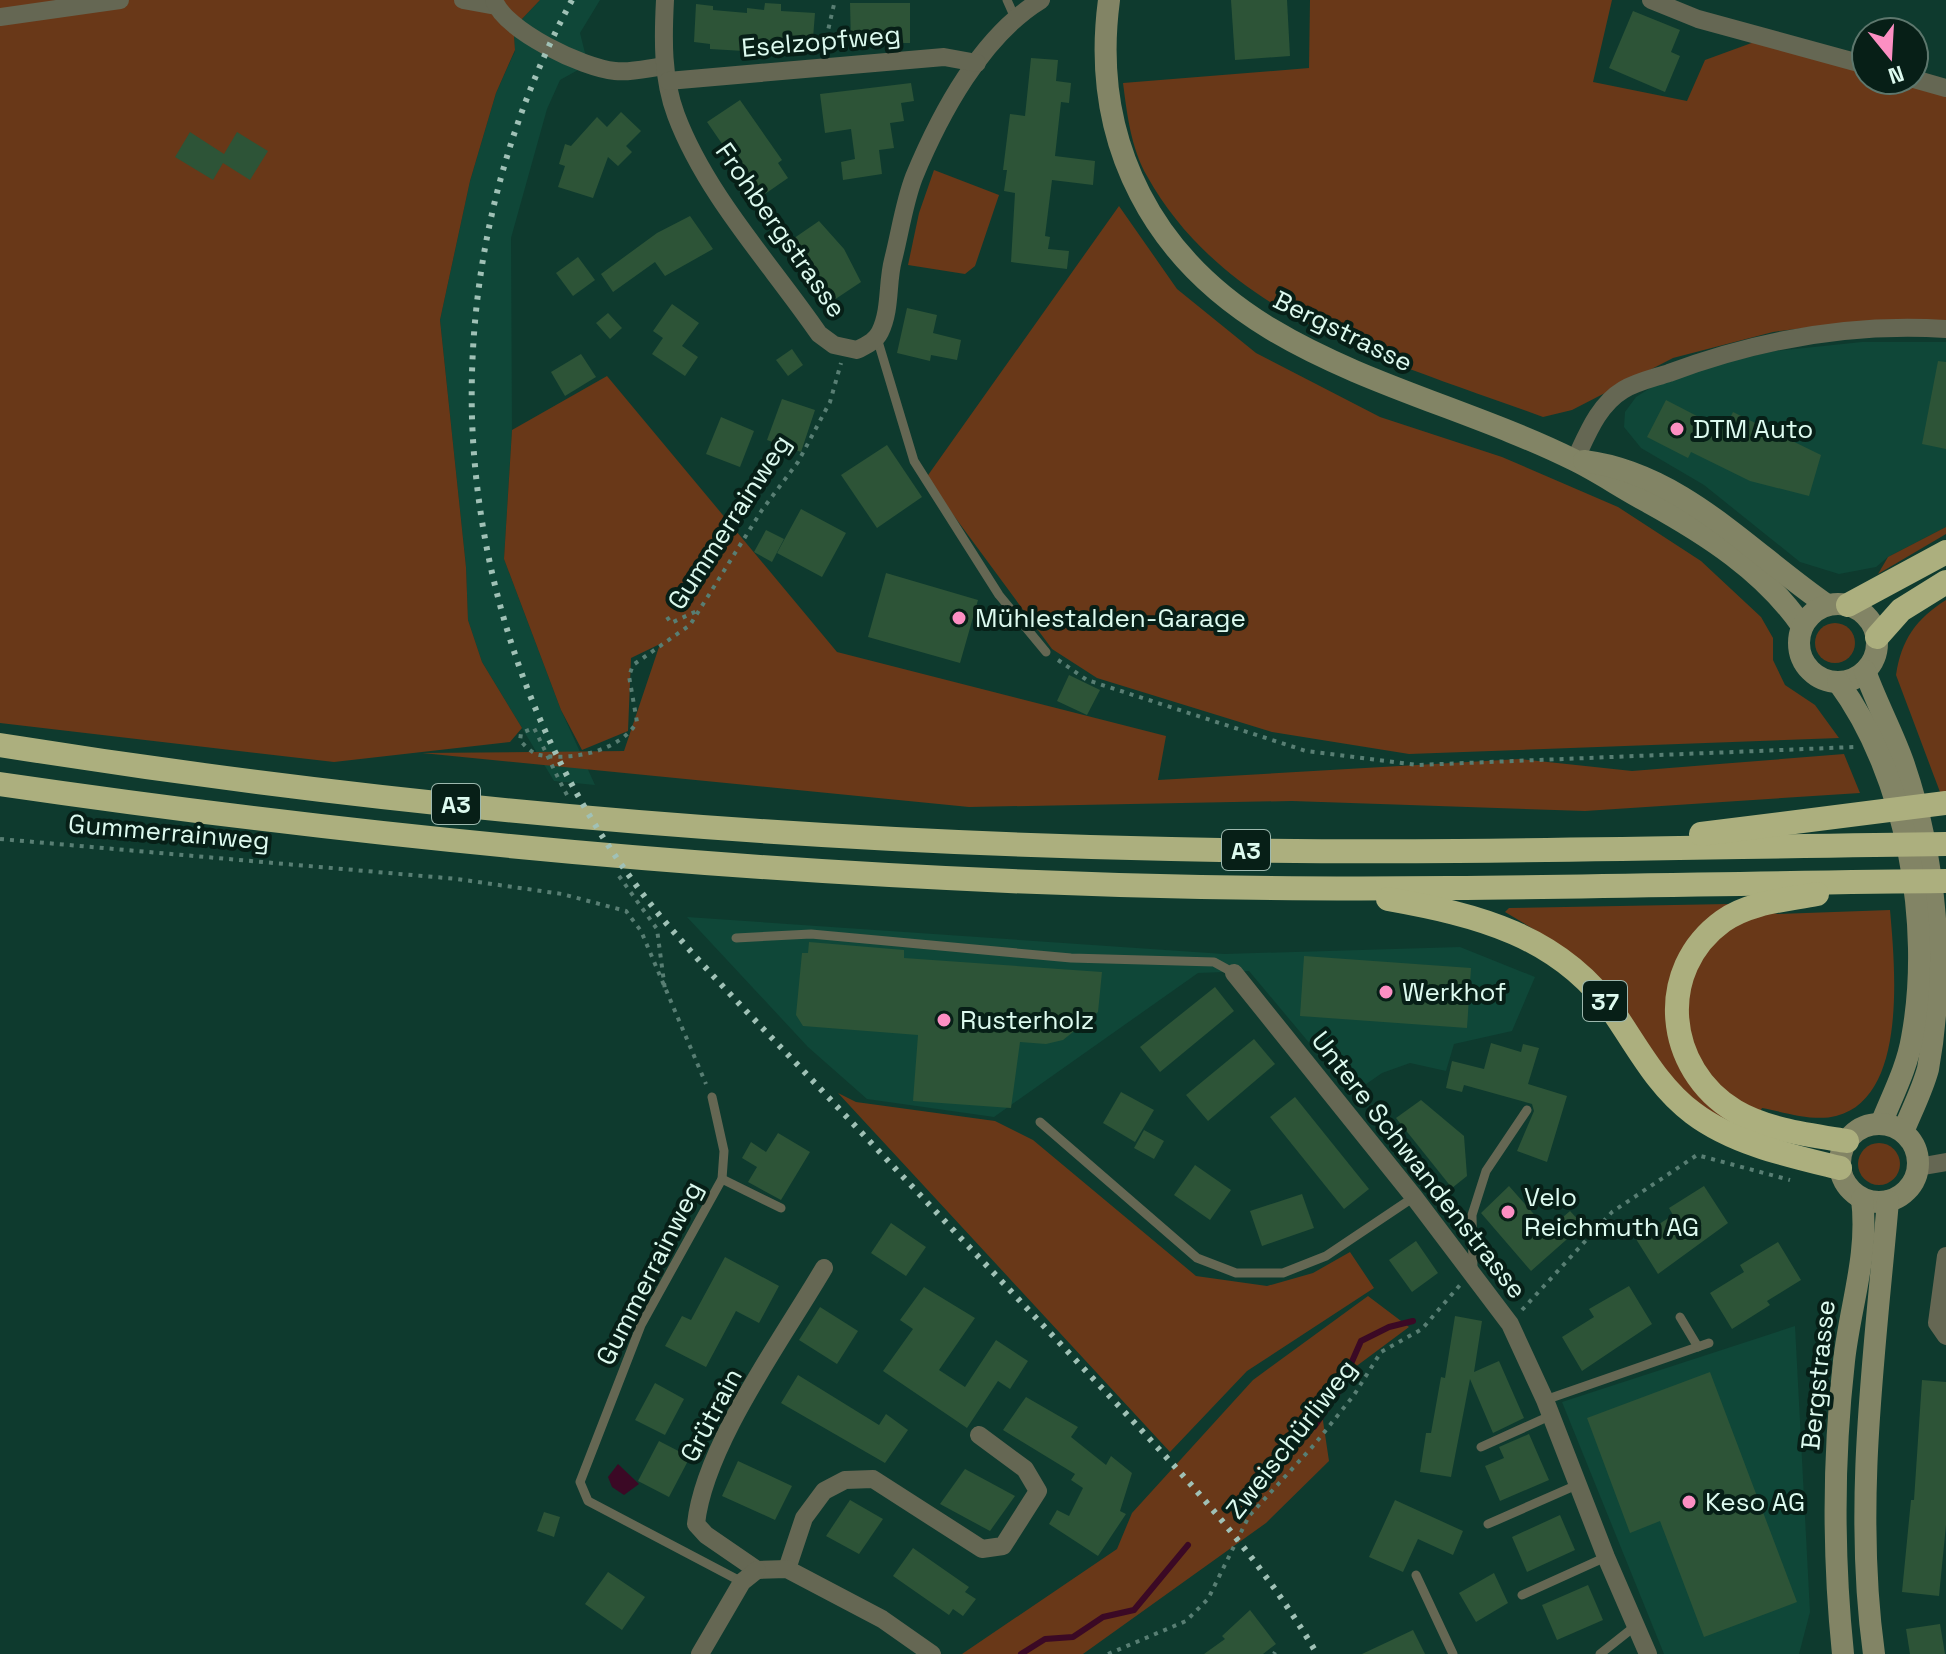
<svg xmlns="http://www.w3.org/2000/svg" width="1946" height="1654" font-family="'Space Grotesk',sans-serif">
<rect width="100%" height="100%" fill="#0e3a2e"/>
<g fill="#0f4738">
<path d="M540,0h60l-20,33 5,20 -7,17 -18,10 -13,29 -36,129 1,192 -8,129 57,151 34,75 -41,-4 -72,-119 -14,-42 -2,-53 -26,-247 30,-139 26,-88 19,-42 -1,-15 7,-16z"/>
<path d="M1862,342h84v185l-58,30 -12,10 -37,7 -39,-12 -96,-77 -63,-37 -17,-21 1,-15 11,-15 19,-12 62,-21 58,-13z"/>
<path d="M687,917l537,37 236,-7 75,30 -23,54 -58,13 -8,27 -36,-8 -28,10 -30,21 -103,-123 -51,2 -204,144 -127,-18 -59,-52z"/>
<path d="M1795,1326l15,286 -11,42h-135l-102,-252z"/>
</g>
<g fill="#693818">
<path d="M0,0h540l-19,20 -7,16 1,14 -19,43 -26,88 -30,139 26,247 2,53 14,42 40,66 -12,14 -176,20 -334,-39z"/>
<path d="M1310,0h302l-19,82 94,19 18,-41 52,-19 109,28v11h40l40,12v231l-134,4 -39,5 -100,26 -101,52 -29,7c-145,-54 -315,-96 -396,-241 -16,-28 -20,-62 -24,-93l186,-15z"/>
<path d="M934,170l65,25 -24,71 -10,8 -57,-9 11,-52z"/>
<path d="M1119,206l58,83 79,64 124,64 122,40 116,50 83,54 60,56 12,21v22l12,25 30,20 24,33 -430,16 -137,-22 -175,-54 -45,-29 -126,-171z"/>
<path d="M607,376l230,276 329,84 -8,44 362,-21 112,12 212,-17 16,39 -275,18 -293,-10 -323,6 -547,-54 202,-2 36,-107 -29,14 -3,73 -46,19 -21,-40 -57,-151 8,-129z"/>
<path d="M1946,527v7l-68,40 10,-17z"/>
<path d="M1946,600v208l-50,-133c5,-35 20,-56 50,-75z"/>
<circle cx="1835" cy="643" r="20"/>
<path d="M1728,904l50,10 112,-4c5,57 18,188 -54,206 -22,6 -52,-4 -74,-8l-13,24 -60,-32 -154,-170 -30,-18 4,-4z"/>
<path d="M838,1093l18,9 139,19 38,19 163,136 71,10 46,-13 37,-21 24,36 -127,83 -77,81z"/>
<circle cx="1879" cy="1164" r="21"/>
<path d="M1368,1296l41,31 -90,67 10,67 -63,62 -183,131h-121l155,-105 15,-36 121,-133z"/>
</g>
<path fill="#3b0925" d="M618,1464l21,20 -15,11 -12,-8 -4,-10z"/>
<g fill="none" stroke-linecap="round" stroke-linejoin="round">
<g stroke="#3b0925" stroke-width="6">
<path d="M1242,1502l20,-28 17,-9 12,-25 23,-13 25,-36 22,-50 28,-14 24,-6"/>
<path d="M1021,1654l24,-15 28,-2 30,-20 31,-7 54,-65"/>
</g>
</g>
<g fill="#2d5437">
<path d="M1231,0h56l3,56 -55,4z"/>
<path d="M765,3l16,1v7l34,2 -3,38 -68,-5v5l-34,-2v-5l-16,-2 2,-38 17,2v4l34,3v-5l17,2z"/>
<path d="M850,3h60v40h-59z"/>
<path d="M1633,11l47,19 -9,22 9,4 -15,36 -56,-24z"/>
<path d="M1031,58l27,2 -2,21 15,2 -2,20 -8,-1 -6,54 40,5 -2,24 -41,-5 -7,56 5,1 -2,12 21,2 -2,18 -56,-7 4,-69 -11,-2 3,-21h-4l7,-56 15,2z"/>
<path d="M911,83l3,18 -13,2 3,18 -14,2 4,25 -15,2 3,24 -39,6 -2,-18 14,-3 -4,-30 -26,4 -5,-39z"/>
<path d="M740,100l42,60 -4,3 10,15 -33,23 -10,-16 4,-2 -42,-61z"/>
<path d="M621,112l20,19 -15,15 6,6 -14,14 -10,-9 -15,41 -35,-11 7,-21 -6,-2 6,-20 6,2 26,-29 10,10z"/>
<path d="M190,132l34,22 13,-22 31,19 -18,29 -27,-17 -10,17 -38,-23z"/>
<path d="M690,216l23,33 -48,27 -10,-14 -42,30 -12,-18 56,-41z"/>
<path d="M819,221l25,28 17,33 -33,22 -10,-15 3,-3 -20,-30 -4,2 -10,-15z"/>
<path d="M578,257l17,23 -22,16 -17,-23z"/>
<path d="M672,304l27,19 -17,23 16,11 -13,19 -33,-22 11,-16 -10,-7z"/>
<path d="M907,308l30,7 -4,18 28,7 -4,20 -26,-5 -1,6 -33,-8z"/>
<path d="M608,313l14,15 -12,11 -14,-16z"/>
<path d="M792,349l11,16 -15,11 -12,-16z"/>
<path d="M581,354l15,23 -31,19 -14,-24z"/>
<path d="M1938,361l8,1v87l-24,-5z"/>
<path d="M782,399l33,11 -14,42 -34,-12z"/>
<path d="M1666,400l58,30 9,-18 88,43 -12,41 -59,-15 -59,-29 -3,6 -41,-21z"/>
<path d="M721,417l33,14 -14,36 -34,-13z"/>
<path d="M887,445l35,52 -45,31 -36,-53z"/>
<path d="M801,509l45,24 -24,44 -45,-24z"/>
<path d="M766,530l18,9 -12,23 -18,-10z"/>
<path d="M886,573l92,27 -18,63 -92,-26z"/>
<path d="M1069,675l31,15 -13,25 -30,-14z"/>
<path d="M809,942l95,8v8l198,14 -4,40 -35,28 -17,4 -26,-2 -9,66 -98,-7 5,-66 -115,-9 -7,-11 6,-62h6z"/>
<path d="M1304,956l167,12 -4,60 -167,-12z"/>
<path d="M1215,987l19,24 -74,61 -20,-25z"/>
<path d="M1254,1039l21,25 -67,57 -22,-26z"/>
<path d="M1491,1043l30,9 2,-8 16,4 -11,36 39,12 -20,66 -30,-11 17,-40 -2,-7 -68,-19 -2,7 -16,-4 6,-27 32,8z"/>
<path d="M1121,1092l33,18 -19,32 -32,-19z"/>
<path d="M1295,1097l74,92 -25,20 -74,-92z"/>
<path d="M1421,1100l43,36 3,40 -15,12 -56,-70z"/>
<path d="M1144,1130l20,11 -10,18 -20,-11z"/>
<path d="M778,1133l32,19 -29,48 -33,-18 9,-15 -15,-9 9,-16 15,10z"/>
<path d="M1195,1165l36,25 -21,30 -36,-25z"/>
<path d="M1509,1186l39,44 22,-19 13,14 -52,46 -50,-58z"/>
<path d="M1704,1186l24,37 -70,51 -22,-35 37,-24 -4,-7z"/>
<path d="M1302,1194l12,34 -52,18 -12,-35z"/>
<path d="M891,1223l35,24 -20,29 -35,-23z"/>
<path d="M1416,1241l22,32 -26,19 -23,-32z"/>
<path d="M1778,1242l23,38 -34,21 3,4 -38,24 -22,-36 34,-21 -4,-7z"/>
<path d="M725,1257l54,29 -20,37 -23,-12 -30,56 -41,-21 17,-30 9,4z"/>
<path d="M1629,1286l23,38 -70,47 -20,-34 32,-20 -5,-8z"/>
<path d="M924,1287l51,31 -36,52 26,17 31,-47 32,21 -18,28 -12,-8 -31,47 -84,-57 30,-42 -13,-9z"/>
<path d="M820,1307l38,24 -21,33 -38,-24z"/>
<path d="M1455,1316l27,5 -8,51 25,-11 25,57 -31,15 -23,-54 -19,98 -31,-5 6,-39h5l10,-56 4,1z"/>
<path d="M1710,1372l87,230 -93,35 -44,-116 -30,12 -43,-115z"/>
<path d="M798,1375l81,50 7,-11 22,16 -23,33 -104,-60z"/>
<path d="M1922,1380l24,2v143l-7,71 -37,-4 9,-92h3z"/>
<path d="M655,1383l29,16 -19,36 -30,-15z"/>
<path d="M1026,1397l52,30 -7,10 35,28 5,-9 21,17 -12,38 6,3 -28,42 -49,-32 8,-14 12,6 14,-28 -12,-8 4,-6 -72,-44z"/>
<path d="M1529,1434l20,46 -49,21 -15,-35 19,-8 -5,-11z"/>
<path d="M659,1441l31,16 -21,40 -31,-16z"/>
<path d="M738,1461l54,25 -17,34 -53,-24z"/>
<path d="M965,1469l50,27 -25,35 -50,-27z"/>
<path d="M850,1500l33,19 -24,35 -33,-18z"/>
<path d="M1395,1500l68,31 -10,24 -35,-16 -15,33 -34,-15z"/>
<path d="M544,1512l16,5 -6,20 -17,-6z"/>
<path d="M1560,1515l15,35 -48,22 -15,-35z"/>
<path d="M913,1548l56,39 -4,5 11,7 -13,17 -10,-7 -4,6 -56,-39z"/>
<path d="M608,1572l37,25 -23,33 -37,-26z"/>
<path d="M1494,1573l14,30 -32,19 -17,-29z"/>
<path d="M1588,1585l15,35 -46,20 -15,-35z"/>
<path d="M1250,1610l26,34 -13,10h-59l21,-15 -3,-3z"/>
<path d="M1940,1624l5,30h-35l-4,-25z"/>
<path d="M1413,1630l12,24h-63z"/>
</g>
<g fill="none" stroke-linecap="round" stroke-linejoin="round">
<g stroke="#587e73" stroke-width="4" stroke-dasharray="4 6" stroke-linecap="butt">
<path d="M824,48l11,-48"/>
<path d="M667,617l4,6 28,-13"/>
<path d="M1058,660l29,20 219,71 111,14 437,-18"/>
<path d="M567,795c-12,-22 -22,-45 -33,-67l-13,5 -1,8c6,5 12,13 20,14 33,6 80,-4 97,-33l-8,-46 4,-11 57,-40 72,-115 36,-48 32,-60 11,-39"/>
<path d="M0,839l457,40 105,15 64,17 15,20 65,153"/>
<path d="M619,876l38,53 8,61"/>
<path d="M1522,1310l90,-98 85,-57 93,25"/>
<path d="M1108,1654l78,-33 22,-22 41,-83 65,-71 40,-50 27,-43 41,-23 38,-44"/>
<path d="M1274,1654l1,-2"/>
</g>
<g stroke="#656753" stroke-width="9">
<path d="M1007,0l8,18"/>
<path d="M877,338l37,123 85,134 47,57"/>
<path d="M736,938l75,-4 260,24 143,4 20,11"/>
<path d="M712,1097l12,54 -2,28 -81,146 -61,157 8,19 154,81"/>
<path d="M1040,1122l157,136 39,15h47l43,-17 88,-59"/>
<path d="M722,1179l59,29"/>
<path d="M1473,1269l-1,-54 14,-44 41,-61"/>
<path d="M1680,1317l18,30"/>
<path d="M1545,1400l164,-57"/>
<path d="M1481,1447l71,-32"/>
<path d="M1488,1524l91,-40"/>
<path d="M1416,1575l37,79"/>
<path d="M1522,1595l84,-38"/>
<path d="M1600,1654l34,-27"/>
</g>
<g stroke="#656753" stroke-width="18">
<path d="M463,0l33,6"/>
<path d="M494,0c11,31 89,68 121,71 17,2 33,-3 50,-5"/>
<path d="M665,0c-2,38 -3,78 11,115 30,80 95,149 143,219l15,11 23,5c9,-5 18,-8 23,-18 11,-22 7,-50 13,-72 7,-27 11,-57 21,-83 26,-63 68,-141 127,-177"/>
<path d="M1651,0l47,19 168,46"/>
<path d="M0,17l120,-17"/>
<path d="M1914,79l32,9"/>
<path d="M668,81l276,-24 33,6"/>
<path d="M1575,460c12,-25 23,-55 48,-70 13,-8 31,-12 46,-17 88,-33 182,-50 277,-44"/>
<path d="M1234,973l180,224 96,127 35,76 61,157 42,97"/>
<path d="M1918,1167l28,-5"/>
<path d="M1946,1256l-9,67 9,13"/>
<path d="M787,1569l17,-51 20,-27 21,-11 28,-1 109,70 21,-3 35,-55 -13,-22 -46,-34"/>
<path d="M757,1570l-51,-35 -10,-11c8,-78 87,-186 128,-256"/>
<path d="M757,1570l30,-1 95,50 50,35"/>
<path d="M700,1654l42,-72 15,-12"/>
</g>
<g stroke="#828465" stroke-width="22">
<path d="M1109,0c-9,67 0,134 31,194 85,166 283,191 434,266 25,12 49,29 74,42 58,32 116,69 154,124"/>
<path d="M1584,461c97,12 166,91 243,144"/>
<circle cx="1838" cy="643" r="39"/>
<path d="M1865,671c11,31 27,60 38,91 33,95 43,208 25,307 -6,22 -17,43 -25,63"/>
<path d="M1838,682c69,93 95,244 74,356 -5,30 -20,58 -31,86"/>
<circle cx="1879" cy="1163" r="39"/>
<path d="M1843,1654c-10,-97 -10,-196 1,-293 6,-55 25,-106 18,-162"/>
<path d="M1874,1654c-21,-150 1,-303 14,-453"/>
</g>
<g stroke="#acaf7e" stroke-width="24">
<path d="M1848,605l98,-53"/>
<path d="M1877,637l24,-27 45,-28"/>
<path d="M0,745c387,62 780,96 1171,104 259,6 517,-2 775,-5"/>
<path d="M0,784c398,58 799,95 1201,103 248,5 497,-4 745,-6"/>
<path d="M1701,834l245,-31"/>
<path d="M1817,894c-31,6 -67,8 -94,27 -68,49 -58,148 12,190 32,19 75,24 112,30"/>
<path d="M1388,899c89,16 171,36 226,114 24,35 44,74 79,100 41,31 98,43 147,55"/>
</g>
<path stroke="#a0c1b6" stroke-width="6" stroke-dasharray="4 8" stroke-linecap="butt" d="M572,0c-69,128 -104,272 -100,418 6,182 73,358 189,499 53,63 112,121 168,181 90,96 181,192 271,288 79,84 158,167 217,268"/>
</g>
<g fill="#fc8fc3" stroke="#071f17" stroke-width="3">
<circle cx="1677" cy="429" r="8"/>
<circle cx="959" cy="618" r="8"/>
<circle cx="1386" cy="992" r="8"/>
<circle cx="944" cy="1020" r="8"/>
<circle cx="1508" cy="1212" r="8"/>
<circle cx="1689" cy="1502" r="8"/>
</g>
<g text-anchor="middle" dominant-baseline="central" stroke-width="8" stroke-linejoin="round" paint-order="stroke">
<g fill="#071f17" stroke="#9db8ae" stroke-width="2">
<rect x="432" y="784" width="48" height="40" rx="6"/>
<rect x="1222" y="830" width="48" height="40" rx="6"/>
<rect x="1583" y="981" width="44" height="40" rx="6"/>
</g>
<g font-size="24" font-weight="bold" fill="#ddfaef">
<text x="456" y="804">A3</text>
<text x="1246" y="850">A3</text>
<text x="1605" y="1001">37</text>
</g>
<g font-size="26" fill="#ddfaef" stroke="#071f17">
<text transform="translate(821 41) rotate(-5)">Eselzopfweg</text>
<text transform="translate(781 230) rotate(55)">Frohbergstrasse</text>
<text transform="translate(1343 331) rotate(26)">Bergstrasse</text>
<text transform="translate(729 522) rotate(-57)">Gummerrainweg</text>
<text transform="translate(169 832) rotate(5)">Gummerrainweg</text>
<text transform="translate(1419 1165) rotate(52)">Untere Schwandenstrasse</text>
<text transform="translate(649 1273) rotate(-63)">Gummerrainweg</text>
<text transform="translate(1818 1375) rotate(-84)">Bergstrasse</text>
<text transform="translate(711 1415) rotate(-62)">Grütrain</text>
<text transform="translate(1291 1439) rotate(-52)">Zweischürliweg</text>
</g>
<g font-size="26" fill="#ddfaef" stroke="#071f17" text-anchor="start">
<text x="1693" y="429">DTM Auto</text>
<text x="975" y="618">Mühlestalden-Garage</text>
<text x="1402" y="992">Werkhof</text>
<text x="960" y="1020">Rusterholz</text>
<text x="1524" y="1197">Velo<tspan x="1524" dy="30">Reichmuth AG</tspan></text>
<text x="1705" y="1502">Keso AG</text>
</g>
</g>
<g transform="translate(1890 56) rotate(162)"><circle r="38" fill="#071f17" stroke="#5d776d" stroke-width="2"/>
<path d="M0-6L14 30L0 20L-14 30Z" fill="#fc8fc3"/>
<text y="-12" font-size="22" font-weight="bold" text-anchor="middle" fill="#ddfaef">N</text>
</g>
</svg>
